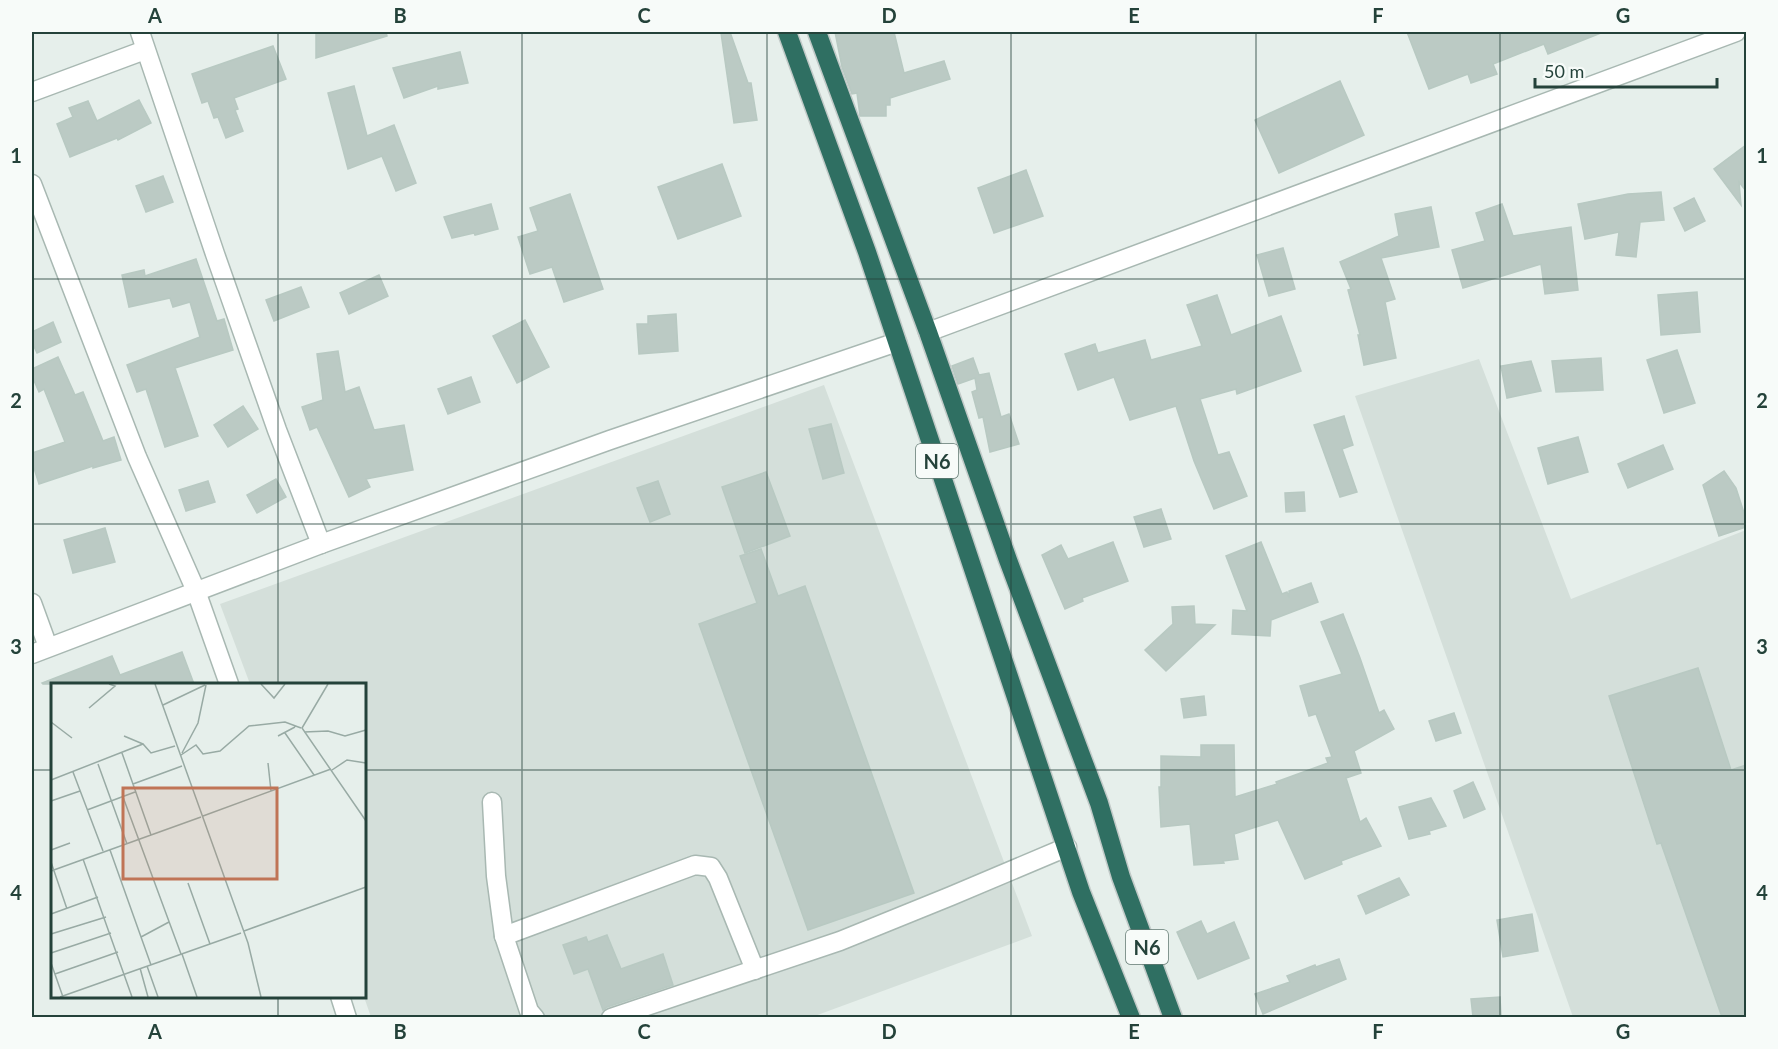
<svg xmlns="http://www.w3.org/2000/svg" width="1778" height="1049" font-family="Lato,sans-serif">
<rect width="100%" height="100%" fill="#e6efeb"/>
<g fill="#d4dfda">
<path d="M1479,359l92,240 175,-69v487h-173l-218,-621z"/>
<path d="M824,385l208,551 -220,81h-441l-7,-20v-313h-114l-30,-80z"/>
</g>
<g fill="#bbcac4" stroke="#b8c9c2" stroke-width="1.5">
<path d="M316,32h70l1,4 -71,22z"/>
<path d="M730,32l18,51h3l6,37 -23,3 -13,-90z"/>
<path d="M835,32h59l10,41 40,-12 6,18 -60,19v7h-4v11h-26l-3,-23 -5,1 -10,-27z"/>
<path d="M1407,32h194v1l-53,21 -4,-10 -51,20 4,10 -26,9 -3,-9 -39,15z"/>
<path d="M273,46l13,33 -52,19 4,11 -3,1 8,21 -17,7 -8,-21 -4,1 -6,-17 -6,2 -10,-29z"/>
<path d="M460,52l8,31 -30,6v-3l-34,12 -11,-30z"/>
<path d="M1340,81l24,54 -85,38 -24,-53z"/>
<path d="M354,86l13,50 27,-11 22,58 -20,8 -14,-35 -34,13 -20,-76z"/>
<path d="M139,100l12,23 -33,17 -1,-2 -47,19 -13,-33 16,-7 -4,-9 19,-7 9,20z"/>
<path d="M1746,145v46l-7,-9 2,23 -27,-36z"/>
<path d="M722,164l19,52 -63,23 -20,-52z"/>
<path d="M1026,170l17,46 -49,17 -16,-45z"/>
<path d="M163,176l10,26 -27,10 -10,-26z"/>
<path d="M1661,192l3,28 -24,2 -4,35 -20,-2 3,-23 -34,7 -7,-35 50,-10z"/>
<path d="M570,194l33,95 -39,13 -12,-35 -22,7 -12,-37 20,-6 -8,-23z"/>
<path d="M1694,198l11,23 -20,10 -11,-23z"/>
<path d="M491,204l7,25 -23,6 -1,-2 -22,5 -8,-21z"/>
<path d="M1502,204l11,32 58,-9 7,63 -33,4 -4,-30 -78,24 -11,-38 33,-9 -9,-28z"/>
<path d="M1431,207l8,40 -58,11 14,41 -10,3 11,56 -32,7 -6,-30h2l-12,-45 3,-1 -11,-27 59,-26 -4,-22z"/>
<path d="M1283,248l12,41 -26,7 -12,-41z"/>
<path d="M196,259l21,62 7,-2 9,31 -58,18 23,68 -33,11 -19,-58 -9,3 -10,-27 73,-28 -10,-35 -17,5 -3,-9 -41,9 -7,-32 22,-5 1,6z"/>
<path d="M379,275l9,21 -39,18 -9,-21z"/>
<path d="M301,287l8,20 -35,14 -8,-21z"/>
<path d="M1697,292l3,40 -39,3 -3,-40z"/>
<path d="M1217,295l14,40 50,-19 20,55 -64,23 -1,-5 -36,10 18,56 11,-3 18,44 -33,13 -20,-48 -18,-55 -46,14 -16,-43 -36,13 -13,-36 30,-10 3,9 47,-13 6,20 51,-14 -15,-41z"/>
<path d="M676,314l2,37 -39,3 -2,-30h11v-8z"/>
<path d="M525,320l24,47 -32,16 -24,-47z"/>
<path d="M53,322l8,20 -24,11 -5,-11v-10z"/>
<path d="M1677,350l18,53 -31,10 -17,-53z"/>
<path d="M338,351l7,41 14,-5 15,43 30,-5 9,45 -47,9 4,8 -21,10 -32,-70 -7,3 -8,-23 21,-7 -6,-46z"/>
<path d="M58,357l17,38 8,-3 20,49 11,-4 7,23 -28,8v-2l-54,18 -7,-22v-9l33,-11 -21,-53 -5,3 -7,-16v-7z"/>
<path d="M973,358l6,17 10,-2 12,44 8,-3 10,30 -29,8 -7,-35 -4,1 -7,-26 5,-2 -2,-12 -17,6 -6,-18z"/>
<path d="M1601,358l2,32 -47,2 -4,-31z"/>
<path d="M1531,361l10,30 -34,7 -6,-32z"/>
<path d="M471,377l9,25 -32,12 -10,-25z"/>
<path d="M243,406l15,23 -30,18 -14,-22z"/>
<path d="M1344,416l9,29 -11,4 15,43 -17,5 -26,-72z"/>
<path d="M831,424l13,49 -21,6 -14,-50z"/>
<path d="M1578,437l10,35 -40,12 -10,-36z"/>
<path d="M1663,445l10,24 -45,19 -10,-24z"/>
<path d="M1724,471l12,17 10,31v8l-27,9 -16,-51z"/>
<path d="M766,472l24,64 -45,17 -23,-66z"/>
<path d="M276,479l10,18 -29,16 -10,-18z"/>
<path d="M208,481l7,21 -29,9 -7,-21z"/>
<path d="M658,481l12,33 -20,8 -13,-34z"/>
<path d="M1304,492l1,19 -19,1 -1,-19z"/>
<path d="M1161,509l10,30 -27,8 -10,-30z"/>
<path d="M105,528l10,34 -42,11 -9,-33z"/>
<path d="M1113,542l15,39 -46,17 1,3 -18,8 -23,-54 19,-10 7,14z"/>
<path d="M1261,542l21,52 5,-2 2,6v-7l22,-8 7,19 -47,18 -1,16 -38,-2 1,-24 14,1 -21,-55z"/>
<path d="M761,549l17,47 27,-10 109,307 -106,37 -109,-306 58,-21 -17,-47z"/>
<path d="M1194,606l1,18 20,1 -49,46 -21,-21 28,-26 -1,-17z"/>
<path d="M1343,614l17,44 19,55 5,-3 10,19 -40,22 7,22 -15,5 14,44 6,-4 15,28 -40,15 1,3 -37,15 -27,-59 -44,14 4,25 -15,2 1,2 -30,2 -4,-41 -29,3 -2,-40h2v-31l40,1v-12h33l1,52 42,-13 -1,-2 52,-19 -2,-5 6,-1 -16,-43 -7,2 -9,-30 42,-12 -21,-52z"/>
<path d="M182,652l12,32h-151l-1,-1 70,-27 8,19z"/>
<path d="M1698,668l33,102 15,-5v252h-24l-61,-174 -4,1 -48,-148z"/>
<path d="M1204,696l2,19 -22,3 -3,-19z"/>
<path d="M1454,713l7,20 -25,8 -7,-20z"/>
<path d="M1473,782l12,27 -21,9 -10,-27z"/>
<path d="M1431,798l15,28 -17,5 1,3 -21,5 -10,-32z"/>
<path d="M1399,878l10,17 -43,19 -8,-18z"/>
<path d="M1532,914l6,37 -35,6 -6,-37z"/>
<path d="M1201,921l6,13 27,-12 15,36 -51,21 -21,-47z"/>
<path d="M607,935l14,34 42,-15 10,31 -66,22 -4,3 -15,-41 -14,5 -11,-29 23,-8 2,5z"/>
<path d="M1339,959l7,20 -83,35 -8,-20 35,-12 -3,-6 28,-11 1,2z"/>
<path d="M1500,997l1,20h-28l-2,-18z"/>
</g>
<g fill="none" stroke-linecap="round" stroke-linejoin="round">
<defs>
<g id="minor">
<path d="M140,32l75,222 62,176 44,114"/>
<path d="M32,92l113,-42"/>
<path d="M32,184l105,273 59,134 33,93"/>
<path d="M928,332l808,-300"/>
<path d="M32,603l16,44"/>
<path d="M32,654l289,-110 289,-104 287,-98"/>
<path d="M492,802l4,74 8,60 25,75 6,7"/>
<path d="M504,936l191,-71 16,2 7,11 37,92"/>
<path d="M340,996l7,22"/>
<path d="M611,1018l229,-77 111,-45 116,-49"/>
</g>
<g id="highway">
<path d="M787,32l80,220 214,640 50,126"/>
<path d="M817,32l111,300 80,228 91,243 22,74 52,141"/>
</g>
</defs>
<use href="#minor" stroke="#a8b8b2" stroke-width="21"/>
<use href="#highway" stroke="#c2cac8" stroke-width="21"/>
<use href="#minor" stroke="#fff" stroke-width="18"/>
<use href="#highway" stroke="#2f6f62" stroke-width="18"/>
</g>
<path fill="none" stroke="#24423a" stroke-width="1.5" stroke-opacity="0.55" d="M278,32v652M522,32v986M767,32v986M1011,32v986M1256,32v986M1500,32v986M32,279h1714M32,524h1714M32,770h20M364,770h1382M278,996v22"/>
<g text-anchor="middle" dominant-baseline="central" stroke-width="6" stroke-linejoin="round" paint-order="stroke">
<g fill="#f7fbf9" stroke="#637a73" stroke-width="1.5">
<rect x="916" y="444" width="42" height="34" rx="4.5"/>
<rect x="1126" y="930" width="42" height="34" rx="4.5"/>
</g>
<g font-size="20" font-weight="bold" fill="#24423a">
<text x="937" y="461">N6</text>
<text x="1147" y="947">N6</text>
</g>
</g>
<g transform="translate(51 683)">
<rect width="315" height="315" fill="#e6efeb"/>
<path fill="none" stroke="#98aaa4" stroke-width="1.5" d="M104,1l93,259 13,54M210,1l13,14 11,-14M277,1l-26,44 64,93M112,22l42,-20M38,25l26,-22 -6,-2M0,39l21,16M253,49l24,-1 17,5 21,-6M234,50l29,42M73,53l19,8M227,53l17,-9M71,70l29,82M131,70l16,-30 8,-38M130,72l15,-10 7,9 17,-3 29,-25 36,-4 16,6M217,80l3,28M47,81l29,80M281,87l15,-10 19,3M22,89l30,79M0,97l92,-36 8,9 24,-7M82,101l49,-18M72,114l58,157M0,118l29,-10M36,127l48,-18M152,133l128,-47M0,167l19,-7M59,167l41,115M32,176l49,138M0,179l16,47M0,188l150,-54M137,200l22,61M0,231l47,-17M193,248l122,-44M0,251l55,-17M90,254l28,-15M0,270l60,-20M131,271l15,43M0,280l12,34M96,283l11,31M89,285l8,29M4,291l63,-22M9,314l181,-64"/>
<path fill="#c07456" fill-opacity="0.15" stroke="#c07456" stroke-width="3" d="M72,105h154v91h-154z"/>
<rect width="315" height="315" fill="none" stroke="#24423a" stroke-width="3"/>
</g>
<rect width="1778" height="1049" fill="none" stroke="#f7fbf9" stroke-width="66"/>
<path d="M1535 78v9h182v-9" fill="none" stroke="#24423a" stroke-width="3"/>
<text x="1544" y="78" font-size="18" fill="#24423a" stroke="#f7fbf9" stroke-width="4.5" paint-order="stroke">50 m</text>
<rect x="33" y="33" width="1712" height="983" fill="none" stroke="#24423a" stroke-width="2"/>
<g font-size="20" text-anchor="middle" font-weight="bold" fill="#24423a">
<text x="155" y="23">A</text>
<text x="400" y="23">B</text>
<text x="644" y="23">C</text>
<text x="889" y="23">D</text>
<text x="1134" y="23">E</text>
<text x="1378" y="23">F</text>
<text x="1623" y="23">G</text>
<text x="16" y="163">1</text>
<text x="1762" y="163">1</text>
<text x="16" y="408">2</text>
<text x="1762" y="408">2</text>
<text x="16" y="654">3</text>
<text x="1762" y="654">3</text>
<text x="16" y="900">4</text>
<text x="1762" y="900">4</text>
<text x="155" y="1039">A</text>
<text x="400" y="1039">B</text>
<text x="644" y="1039">C</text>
<text x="889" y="1039">D</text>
<text x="1134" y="1039">E</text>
<text x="1378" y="1039">F</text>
<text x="1623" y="1039">G</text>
</g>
</svg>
